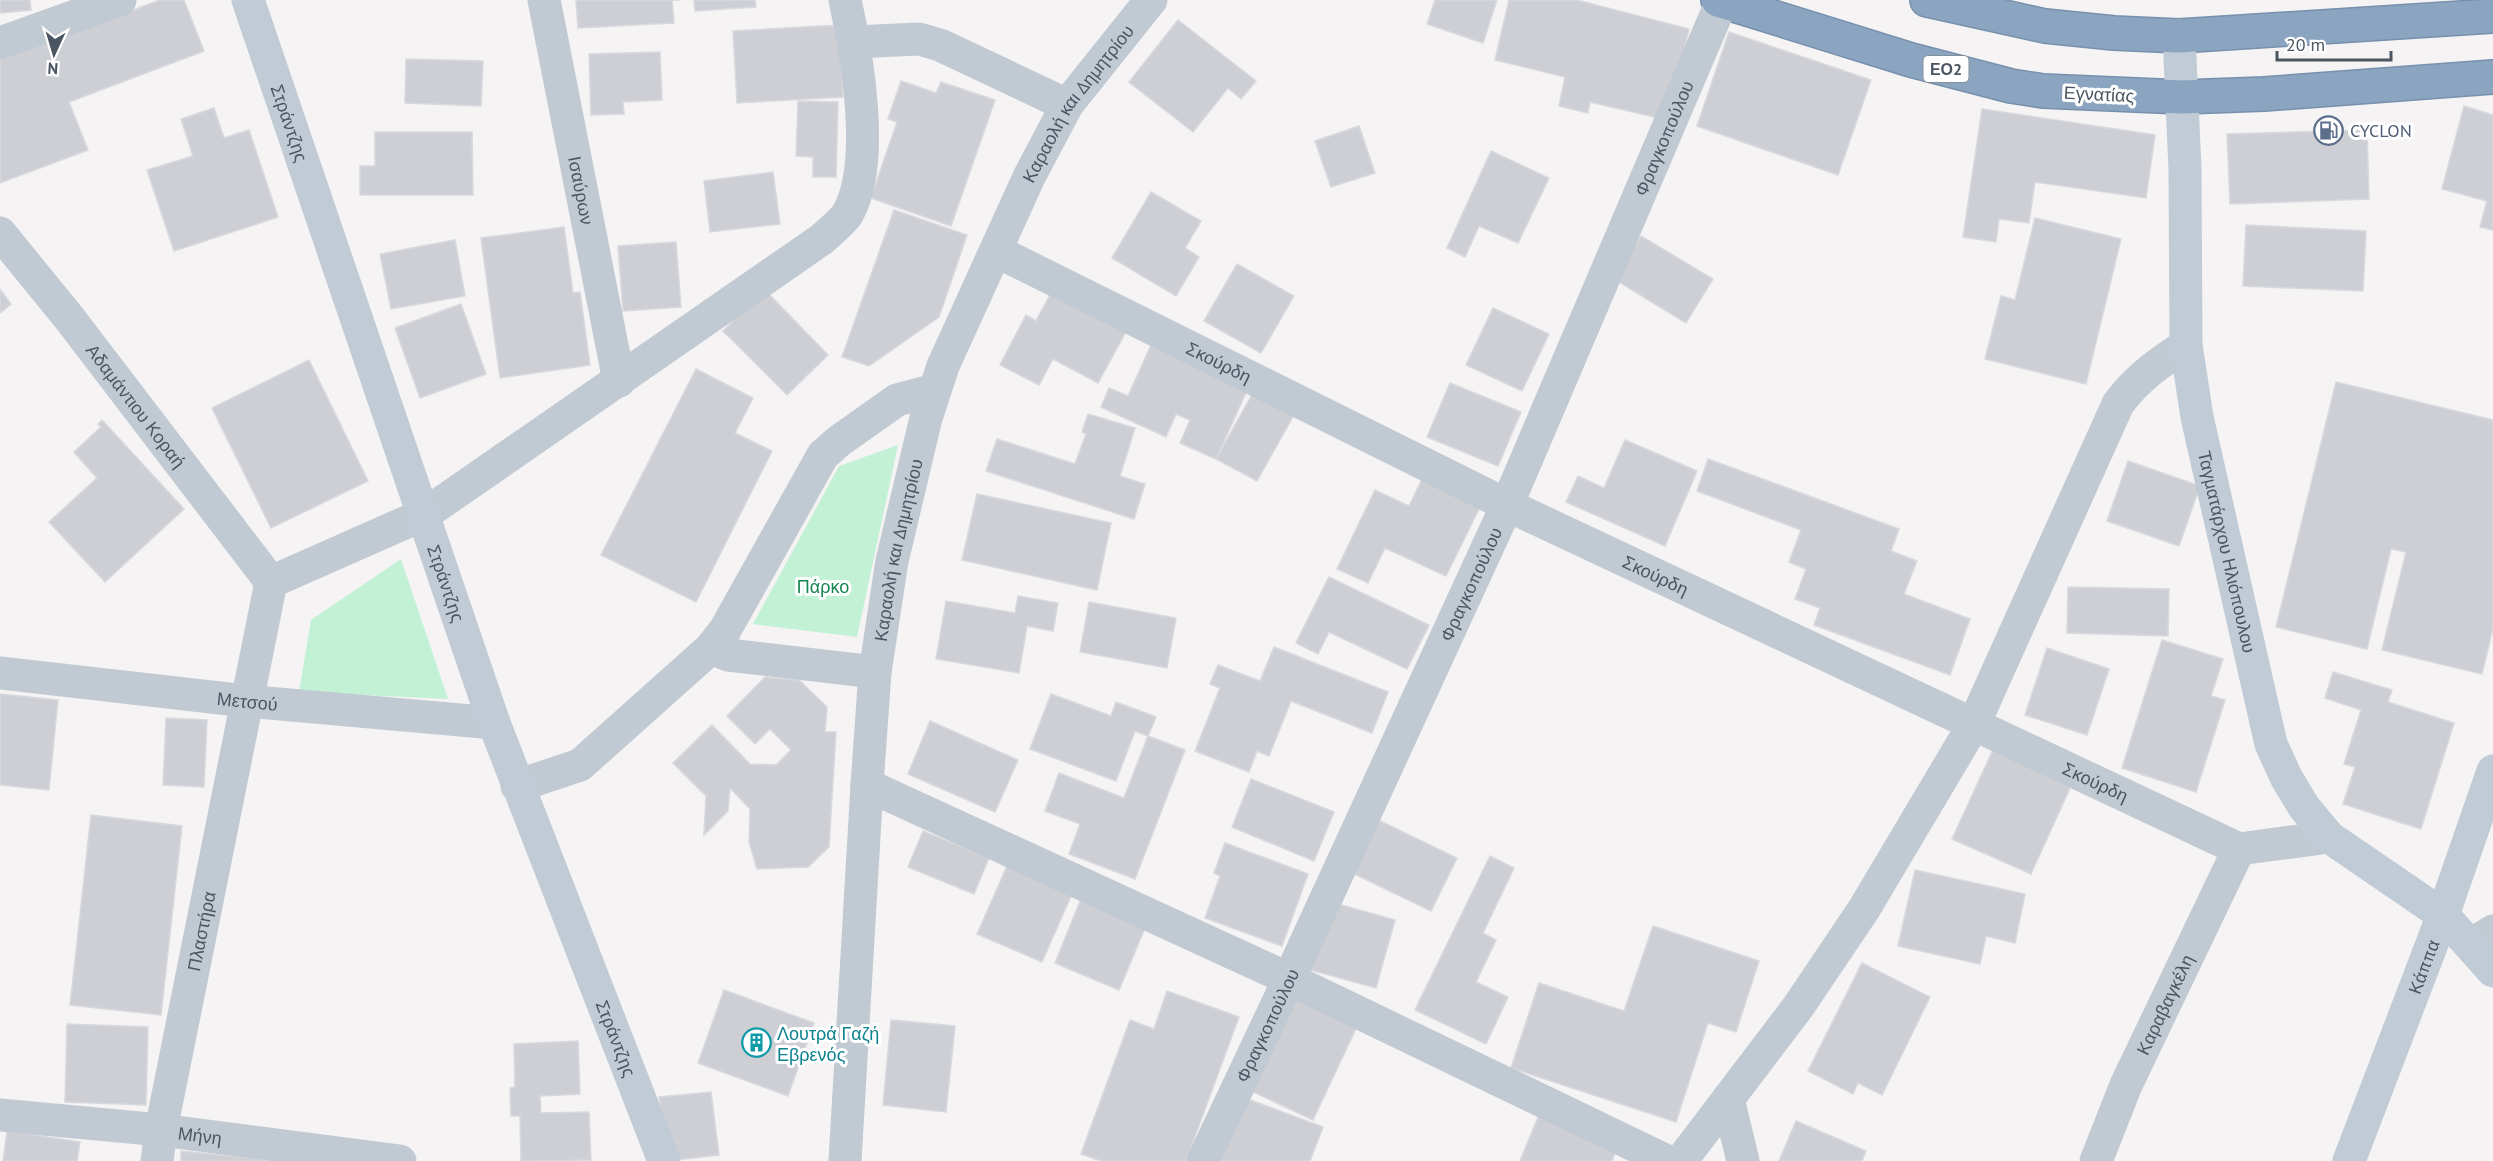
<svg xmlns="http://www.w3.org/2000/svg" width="2493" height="1161" font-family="'PT Sans',sans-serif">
<rect width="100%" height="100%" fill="#f5f3f3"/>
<g fill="#c3f1d5">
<path d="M898,445l-41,192 -104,-13 86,-158z"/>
<path d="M401,559l47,140 -149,-7 12,-72z"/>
</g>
<g fill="#cdcfd5" stroke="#d7d9de" stroke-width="1.5">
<path d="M0,0h30l1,10 -31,3z"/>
<path d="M160,0h24l20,51 -135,51 19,48 -88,33v-123z"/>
<path d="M576,0h104h-8l2,23 -96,5z"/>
<path d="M694,0h61l1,7 -61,4z"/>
<path d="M1435,0h62l-14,43 -56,-19z"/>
<path d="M1509,0h68l112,29 -22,91 -77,-18 -2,11 -29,-7 6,-29 -70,-17z"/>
<path d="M1178,20l78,61 -15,18 -13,-11 -35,44 -64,-50z"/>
<path d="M839,25l4,72 -106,6 -4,-72z"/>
<path d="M1729,32l142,48 -33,95 -141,-49z"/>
<path d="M660,52l2,48 -39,2 1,12 -33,1 -2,-61z"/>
<path d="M406,59l77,2 -2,45 -76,-3z"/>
<path d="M901,81l35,12 5,-11 54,18 -44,126 -80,-28 26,-76 -9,-3z"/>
<path d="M798,101l40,1 -2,75h-23v-20l-17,-1z"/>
<path d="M2464,106l29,9v115l-13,-3 7,-26 -45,-12z"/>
<path d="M214,108l10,30 25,-8 29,87 -104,34 -27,-81 46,-14 -12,-37z"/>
<path d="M1982,109l173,26 -9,63 -111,-16 -6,41 -30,-4 -3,23 -33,-5z"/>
<path d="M1359,126l16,47 -44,14 -16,-46z"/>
<path d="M2367,130l2,69 -139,5 -3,-70z"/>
<path d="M375,132h97l1,63h-113v-29h15z"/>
<path d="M1491,151l58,27 -31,65 -39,-17 -14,31 -18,-9z"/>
<path d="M773,172l7,52 -70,8 -6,-51z"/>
<path d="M1151,192l50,29 -16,27 14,9 -23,39 -64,-38z"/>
<path d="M894,210l73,25 -28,82 -70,49 -27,-9z"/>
<path d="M2035,218l86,21 -35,145 -101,-25 16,-63 14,4z"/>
<path d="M2246,225l120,6 -3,60 -120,-5z"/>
<path d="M564,227l9,66 7,-1 10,73 -90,13 -19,-140z"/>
<path d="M1641,236l72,43 -27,44 -72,-44z"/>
<path d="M455,240l10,56 -74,13 -11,-55z"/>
<path d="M676,242l5,65 -58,4 -5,-65z"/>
<path d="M1237,264l57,32 -33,57 -57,-32z"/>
<path d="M0,289l11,15 -11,9z"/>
<path d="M1053,289l75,39 -30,55 -45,-24 -14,26 -39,-20 26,-50 10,6z"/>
<path d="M765,290l63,65 -41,40 -64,-64z"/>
<path d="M461,304l25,70 -66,24 -25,-70z"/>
<path d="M1493,308l56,26 -27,57 -56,-26z"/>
<path d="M1152,343l96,45 -32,71 -36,-16 10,-23 -14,-6 -10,23 -65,-30 8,-19 19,8z"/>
<path d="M309,360l59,121 -97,47 -59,-120z"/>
<path d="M696,369l57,29 -18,35 37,18 -76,151 -95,-47z"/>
<path d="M2336,382l157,38v208l-11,46 -100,-24 24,-98 -15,-3 -24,100 -91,-22z"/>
<path d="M1450,383l71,29 -23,54 -71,-29z"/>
<path d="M1254,391l41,22 -38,68 -41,-22z"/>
<path d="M1088,414l47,14 -15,48 25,8 -11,35 -148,-48 11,-32 78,25 11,-30 -4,-2z"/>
<path d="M102,420l82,89 -79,73 -56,-60 48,-44 -23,-26 27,-25 -3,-3z"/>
<path d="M1625,440l72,31 -32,75 -99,-44 12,-26 26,12z"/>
<path d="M1708,459l191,70 -8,22 26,10 -13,33 66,25 -20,56 -136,-50 6,-17 -25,-9 11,-30 -17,-7 12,-32 -104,-39z"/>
<path d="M2128,461l72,25 -21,60 -72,-25z"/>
<path d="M1425,473l58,28 -37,75 -61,-28 -17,35 -31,-14 38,-79 34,16z"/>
<path d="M977,494l134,29 -14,67 -135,-30z"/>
<path d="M1329,577l100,48 -22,44 -78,-37 -11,22 -22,-11z"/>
<path d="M2068,587l101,2 -1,47 -101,-3z"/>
<path d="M1018,596l40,7 -5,28 -26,-5 -8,47 -83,-14 10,-58 69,12z"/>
<path d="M1089,602l87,16 -9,50 -87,-16z"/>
<path d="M2162,640l61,19 -12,37 14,4 -29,92 -74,-24z"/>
<path d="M1274,647l114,45 -16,41 -81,-32 -22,55 -12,-5 -8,21 -54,-21 25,-63 -10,-4 8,-19 42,16z"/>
<path d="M2047,648l62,21 -22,66 -62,-20z"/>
<path d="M2333,672l59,18 -4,12 66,21 -33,106 -78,-25 12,-37 -11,-3 17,-54 -36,-12z"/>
<path d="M765,677l34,3 28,27 -2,25h11l-7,115 -21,20 -51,2 -8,-27 1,-33 -20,-21 -2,23 -24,24 2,-39 -33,-33 39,-38 38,39 26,1 15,-15 -21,-21 -15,15 -28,-28z"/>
<path d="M0,694l58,6 -9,90 -49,-5z"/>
<path d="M1051,694l60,22 5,-14 40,15 -8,19 -13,-5 -19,50 -86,-32z"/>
<path d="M166,718l41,2 -3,67 -41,-2z"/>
<path d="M930,721l88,39 -23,52 -87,-38z"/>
<path d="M1148,736l37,14 -50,129 -66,-25 11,-30 -35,-13 14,-38 65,25z"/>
<path d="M1998,739l78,36 -45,99 -79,-35z"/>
<path d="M1251,779l83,33 -20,49 -82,-34z"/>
<path d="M91,815l91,11 -21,189 -91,-10z"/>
<path d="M1376,819l81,39 -26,53 -81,-39z"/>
<path d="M923,831l66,27 -15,36 -66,-27z"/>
<path d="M1225,843l83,31 -26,72 -77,-28 15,-42 -6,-3z"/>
<path d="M1490,856l24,12 -31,65 13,7 -20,42 32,15 -22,47 -71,-34z"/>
<path d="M1007,866l65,28 -30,68 -65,-28z"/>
<path d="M1915,870l110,24 -10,49 -29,-7 -6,28 -82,-18z"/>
<path d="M1085,889l65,27 -31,74 -64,-27z"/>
<path d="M1327,901l68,19 -19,68 -69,-19z"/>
<path d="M1653,926l106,35 -23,71 -28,-9 -32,99 -165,-54 28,-85 85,28z"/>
<path d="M1862,963l68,34 -48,98 -24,-12 -5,11 -45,-23z"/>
<path d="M724,990l90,33 -26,73 -90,-33z"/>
<path d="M1297,990l63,30 -47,100 -64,-30z"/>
<path d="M1167,991l72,26 -53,144h-85l-20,-7 49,-134 24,9z"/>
<path d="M891,1020l64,6 -9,86 -63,-7z"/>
<path d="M67,1024l81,3 -2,78 -81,-3z"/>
<path d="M578,1041l2,53 -40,2 1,17 48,-1 2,48 -70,1 -1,-45h-9l-1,-28 5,-1 -1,-43z"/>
<path d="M711,1092l8,63 -52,6 -8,-64z"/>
<path d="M1242,1097l81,30 -13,34h-92z"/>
<path d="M1541,1110l78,33 -7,18h-92z"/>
<path d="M1796,1121l70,30 -4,10h-83z"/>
<path d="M7,1131l73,11 -3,19h-74z"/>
<path d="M181,1151l99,10h-99z"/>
</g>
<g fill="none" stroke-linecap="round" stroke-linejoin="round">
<defs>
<g id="highway">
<path d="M1718,0l193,60 100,26 32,5 139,6 82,-3 229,-17"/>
<path d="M1927,0l118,26 69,7 65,3 314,-20"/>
</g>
</defs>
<use href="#highway" stroke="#7690ad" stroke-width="36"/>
<g stroke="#c1cad2" stroke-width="33">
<path id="s1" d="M544,0l75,381"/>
<path d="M854,42l65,-3 21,6 127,60"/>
<path d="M0,43l120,-43"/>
<path id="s2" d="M0,233l70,86 201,263"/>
<path id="s3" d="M996,251l511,254 732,344 90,-12"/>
<path d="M711,648l17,7 147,17"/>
<path id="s4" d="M0,673l246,28 248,22"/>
<path d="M867,785l422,194 378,182"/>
<path d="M517,786l63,-21 131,-117 14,-18 98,-175 16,-14 58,-41 38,-10"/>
<path d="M2470,945l23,-14"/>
<path d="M1728,1099l15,62"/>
<path id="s5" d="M0,1115l161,15 239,31"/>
<path id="s6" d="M157,1161l4,-31 110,-548 154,-68 397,-275c8,-8 21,-17 26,-26 28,-50 9,-159 -3,-213"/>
<path id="s7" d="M845,1161l22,-376 8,-113 17,-111 34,-143 17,-52 86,-189 38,-72 84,-105"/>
<path id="s8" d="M1203,1161l86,-182 218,-474 215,-504"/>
<path d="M1681,1161l117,-154 66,-98 110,-185 144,-320c19,-26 41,-41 68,-59"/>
<path id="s9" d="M2096,1161l30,-76 113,-236"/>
</g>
<g stroke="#c1cbd6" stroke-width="33">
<path id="s10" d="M248,0l246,723 170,438"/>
<path id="s11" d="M2179,36l6,133 1,176 11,72 74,327 15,33 18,30 25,30 114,78 50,56"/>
<path id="s12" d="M2349,1161l94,-246 50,-144"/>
</g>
<use href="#highway" stroke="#8ba5c1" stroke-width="33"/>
</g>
<defs>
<symbol id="fuel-ring" viewBox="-11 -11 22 22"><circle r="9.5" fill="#fff" stroke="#5c6f8a" stroke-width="1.5"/><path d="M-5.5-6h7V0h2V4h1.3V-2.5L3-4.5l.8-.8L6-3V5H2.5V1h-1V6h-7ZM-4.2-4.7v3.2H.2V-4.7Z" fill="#5c6f8a"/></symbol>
<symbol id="building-ring" viewBox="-11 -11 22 22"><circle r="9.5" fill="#fff" stroke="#0f9aa8" stroke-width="1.5"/><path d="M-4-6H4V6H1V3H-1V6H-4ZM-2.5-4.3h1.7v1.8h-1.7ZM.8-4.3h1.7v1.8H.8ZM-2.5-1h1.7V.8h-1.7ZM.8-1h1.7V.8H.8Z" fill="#0f9aa8"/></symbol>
</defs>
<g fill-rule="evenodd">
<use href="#fuel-ring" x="2312" y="114" width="33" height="33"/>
<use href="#building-ring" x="740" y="1026" width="33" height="33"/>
</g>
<g text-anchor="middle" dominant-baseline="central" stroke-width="6" stroke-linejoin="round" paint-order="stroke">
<rect fill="#fff" stroke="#808990" stroke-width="1.5" x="1923.5" y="56" width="45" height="26" rx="4.5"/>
<g font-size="16" font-weight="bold" fill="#4a5661">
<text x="1946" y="69">ΕΟ2</text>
</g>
<g font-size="18" fill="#4a5661" stroke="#fff">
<text transform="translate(2099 94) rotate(3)">Εγνατίας</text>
<text stroke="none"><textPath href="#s7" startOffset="1100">Καραολή και Δημητρίου</textPath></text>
<text stroke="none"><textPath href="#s10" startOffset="130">Στράντζης</textPath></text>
<text stroke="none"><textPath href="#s8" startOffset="1122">Φραγκοπούλου</textPath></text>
<text stroke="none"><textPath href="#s1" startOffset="194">Ισαύρων</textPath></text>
<text stroke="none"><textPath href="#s3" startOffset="249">Σκούρδη</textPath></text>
<text stroke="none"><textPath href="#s2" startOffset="220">Αδαμάντιου Κοραή</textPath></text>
<text stroke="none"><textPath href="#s7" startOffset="614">Καραολή και Δημητρίου</textPath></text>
<text stroke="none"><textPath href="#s11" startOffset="520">Ταγματάρχου Ηλιόπουλου</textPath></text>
<text stroke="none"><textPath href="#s3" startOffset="735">Σκούρδη</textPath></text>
<text stroke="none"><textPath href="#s10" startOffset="616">Στράντζης</textPath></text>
<text stroke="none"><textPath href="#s8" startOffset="636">Φραγκοπούλου</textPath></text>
<text stroke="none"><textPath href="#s4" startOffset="249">Μετσού</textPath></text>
<text stroke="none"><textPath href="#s3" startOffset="1221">Σκούρδη</textPath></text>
<text stroke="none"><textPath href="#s6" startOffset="234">Πλαστήρα</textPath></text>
<text stroke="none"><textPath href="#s12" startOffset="208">Κάππα</textPath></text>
<text stroke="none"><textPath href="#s9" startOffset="171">Καραβαγκέλη</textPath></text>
<text stroke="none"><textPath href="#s8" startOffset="150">Φραγκοπούλου</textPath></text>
<text stroke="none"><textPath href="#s10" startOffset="1102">Στράντζης</textPath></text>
<text stroke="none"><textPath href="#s5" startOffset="201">Μήνη</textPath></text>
</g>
<g font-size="18" fill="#4e5e75" stroke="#fff" text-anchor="start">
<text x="2350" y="130">CYCLON</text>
</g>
<g font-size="18" fill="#17864f" stroke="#fff">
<text x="823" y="586">Πάρκο</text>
</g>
<g font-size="18" fill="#0d838f" stroke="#fff" text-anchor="start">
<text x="777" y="1033">Λουτρά Γαζή<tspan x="777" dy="21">Εβρενός</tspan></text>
</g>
</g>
<g transform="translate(54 54) rotate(184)" stroke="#ffffff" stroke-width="4.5" paint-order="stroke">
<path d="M0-4.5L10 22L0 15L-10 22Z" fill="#4a5661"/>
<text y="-9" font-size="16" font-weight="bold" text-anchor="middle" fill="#4a5661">N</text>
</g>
<path d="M2277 51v9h114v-9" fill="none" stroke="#4a5661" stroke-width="3"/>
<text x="2286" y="51" font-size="18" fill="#4a5661" stroke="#ffffff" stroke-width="4.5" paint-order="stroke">20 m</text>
</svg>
